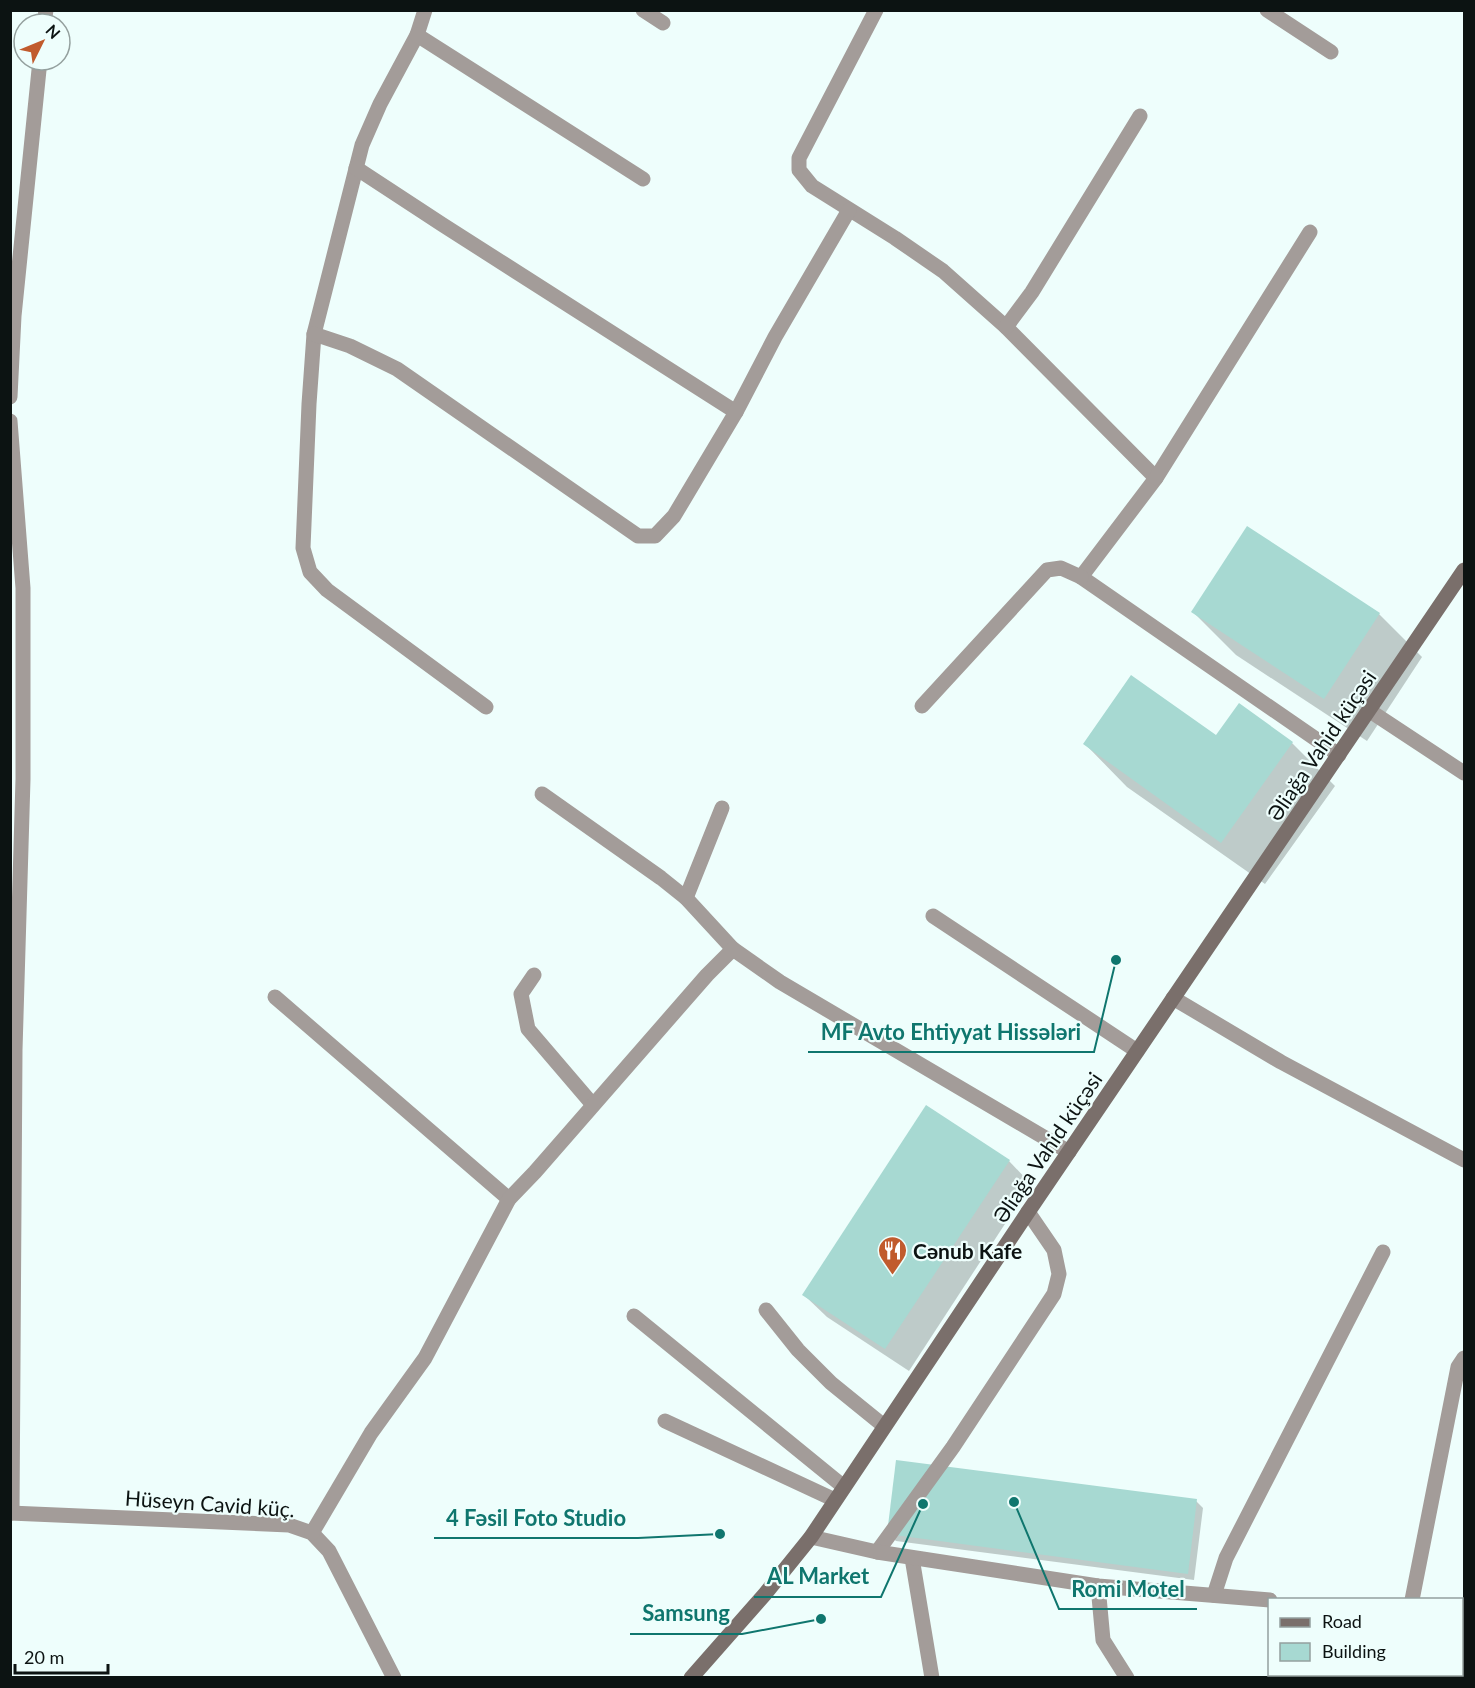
<svg xmlns="http://www.w3.org/2000/svg" width="1475" height="1688" font-family="Lato,sans-serif">
<rect width="100%" height="100%" fill="#eefefc"/>
<g fill="#0003">
<path d="M1247,528l132,86 43,43 -55,84 -131,-86 -43,-43z"/>
<path d="M1239,705l53,38 43,43 -70,98 -138,-97 -42,-43 131,-7z"/>
<path d="M1009,1161l22,23 -122,187 -82,-54 -23,-22z"/>
<path d="M1196,1501l7,7 -9,72 -298,-39 -8,-7z"/>
</g>
<g fill="#a7d9d2">
<path d="M1247,526l133,87 -56,86 -133,-87z"/>
<path d="M1131,675l85,60 23,-32 54,39 -72,101 -138,-99z"/>
<path d="M926,1105l84,55 -125,189 -83,-54z"/>
<path d="M896,1460l301,39 -9,75 -301,-40z"/>
</g>
<g fill="none" stroke-linecap="round" stroke-linejoin="round">
<g stroke="#a39c99" stroke-width="15">
<path d="M665,1421l170,79"/>
<path d="M877,1552l76,-105 101,-153 5,-20 -5,-24 -26,-38"/>
<path d="M912,1558l20,120"/>
</g>
<g stroke="#a39c99" stroke-width="15">
<path d="M425,10l-8,25 -37,69 -18,41 -48,189 -5,70 -6,144 7,24 17,18 159,117"/>
<path d="M643,10l20,13"/>
<path d="M876,10l-77,148v12l13,16 83,52 48,33 63,56 150,151 -75,99 258,178"/>
<path d="M1267,10l64,42"/>
<path d="M44,24l2,-14"/>
<path d="M417,35l226,144"/>
<path d="M356,168l87,57 293,187"/>
<path d="M1006,327l26,-35 108,-176"/>
<path d="M314,334l36,12 47,23 241,167h17l19,-20 62,-104 39,-75 74,-127"/>
<path d="M10,397l4,-81 26,-256"/>
<path d="M10,421l13,167v191l-8,271 -3,463"/>
<path d="M1156,478l154,-246"/>
<path d="M922,706l125,-136 14,-2 20,9"/>
<path d="M1370,711l94,62"/>
<path d="M542,794l119,84 25,20 47,51"/>
<path d="M686,898l36,-90"/>
<path d="M933,916l204,135"/>
<path d="M534,975l-13,19 7,35 65,76"/>
<path d="M275,997l234,202"/>
<path d="M1173,998l108,64 183,98"/>
<path d="M766,1310l32,40 33,33 53,43"/>
<path d="M634,1316l210,171"/>
<path d="M10,1513l279,12 23,8 17,18 65,127"/>
<path d="M312,1533l59,-100 54,-75 84,-159 26,-27 172,-197 26,-26 47,33 289,170"/>
<path d="M1098,1586l5,54 24,38"/>
<path d="M1214,1595l12,-37 157,-306"/>
<path d="M1412,1600l46,-233 6,-9"/>
</g>
<g stroke="#a39c99" stroke-width="15">
<path d="M811,1537l66,15 221,34 172,14"/>
<path d="M1462,1617h2"/>
</g>
<path stroke="#7a6f6b" stroke-width="15" d="M691,1678l74,-84 46,-57 217,-325 436,-642"/>
</g>
<defs>
<symbol id="restaurant-pin" viewBox="-11 -11 22 30"><path d="M0 17L-7.5 6A9.5 9.5 0 1 1 7.5 6Z" fill="#c15b2d" stroke="#eefefc"/><path d="M-5-6h1v4h1v-4h1v4h1v-4h1v5L-1.5 .5V6h-2V.5L-5-1ZM5-6V6H3V1.5H1.5Q1.5-4 5-6Z" fill="#fff"/></symbol>
</defs>
<g fill-rule="evenodd">
<use href="#restaurant-pin" x="876" y="1234" width="33" height="45"/>
</g>
<g text-anchor="middle" dominant-baseline="central" stroke-width="4.5" stroke-linejoin="round" paint-order="stroke">
<g font-size="21" fill="#0c1312" stroke="#eefefc">
<text transform="translate(1321 745) rotate(-56)">Əliağa Vahid küçəsi</text>
<text transform="translate(1047 1147) rotate(-56)">Əliağa Vahid küçəsi</text>
<text transform="translate(210 1503) rotate(4)">Hüseyn Cavid küç.</text>
</g>
<g font-size="21" font-weight="bold" fill="#0c1312" stroke="#eefefc" text-anchor="start">
<text x="913" y="1250">Cənub Kafe</text>
</g>
</g>
<path fill="none" stroke="#0f766e" stroke-width="2" d="M1116 960L1094 1052H808M720 1534L638 1538H434M923 1504L881 1597H754M1014 1502L1059 1609H1197M821 1619L742 1634H630"/>
<g fill="#0f766e" stroke="#eefefc" stroke-width="2">
<circle cx="1116" cy="960" r="6"/>
<circle cx="720" cy="1534" r="6"/>
<circle cx="923" cy="1504" r="6"/>
<circle cx="1014" cy="1502" r="6"/>
<circle cx="821" cy="1619" r="6"/>
</g>
<g font-size="22" text-anchor="middle" font-weight="bold" fill="#0f766e" stroke="#eefefc" stroke-width="4.5" stroke-linejoin="round" paint-order="stroke">
<text x="951" y="1040">MF Avto Ehtiyyat Hissələri</text>
<text x="536" y="1526">4 Fəsil Foto Studio</text>
<text x="818" y="1584">AL Market</text>
<text x="1128" y="1597">Romi Motel</text>
<text x="686" y="1621">Samsung</text>
</g>
<rect width="1475" height="1688" fill="none" stroke="#0c1312" stroke-width="24"/>
<rect x="1268" y="1598" width="195" height="78" fill="#eefefc" stroke="#94a09e" stroke-width="1.5"/>
<rect x="1280" y="1618" width="30" height="9" fill="#7a6f6b" stroke="#94a09e" stroke-width="1.5"/>
<text x="1322" y="1628" font-size="18" fill="#0c1312">Road</text>
<rect x="1280" y="1643" width="30" height="18" fill="#a7d9d2" stroke="#94a09e" stroke-width="1.5"/>
<text x="1322" y="1658" font-size="18" fill="#0c1312">Building</text>
<g transform="translate(42 42) rotate(47)"><circle r="28" fill="#eefefc" stroke="#94a09e" stroke-width="1.5"/>
<path d="M0-4.5L10 22L0 15L-10 22Z" fill="#c15b2d"/>
<text y="-9" font-size="16" font-weight="bold" text-anchor="middle" fill="#0c1312">N</text>
</g>
<path d="M15 1664v9h93v-9" fill="none" stroke="#0c1312" stroke-width="3"/>
<text x="24" y="1664" font-size="18" fill="#0c1312" stroke="#eefefc" stroke-width="4.5" paint-order="stroke">20 m</text>
</svg>
